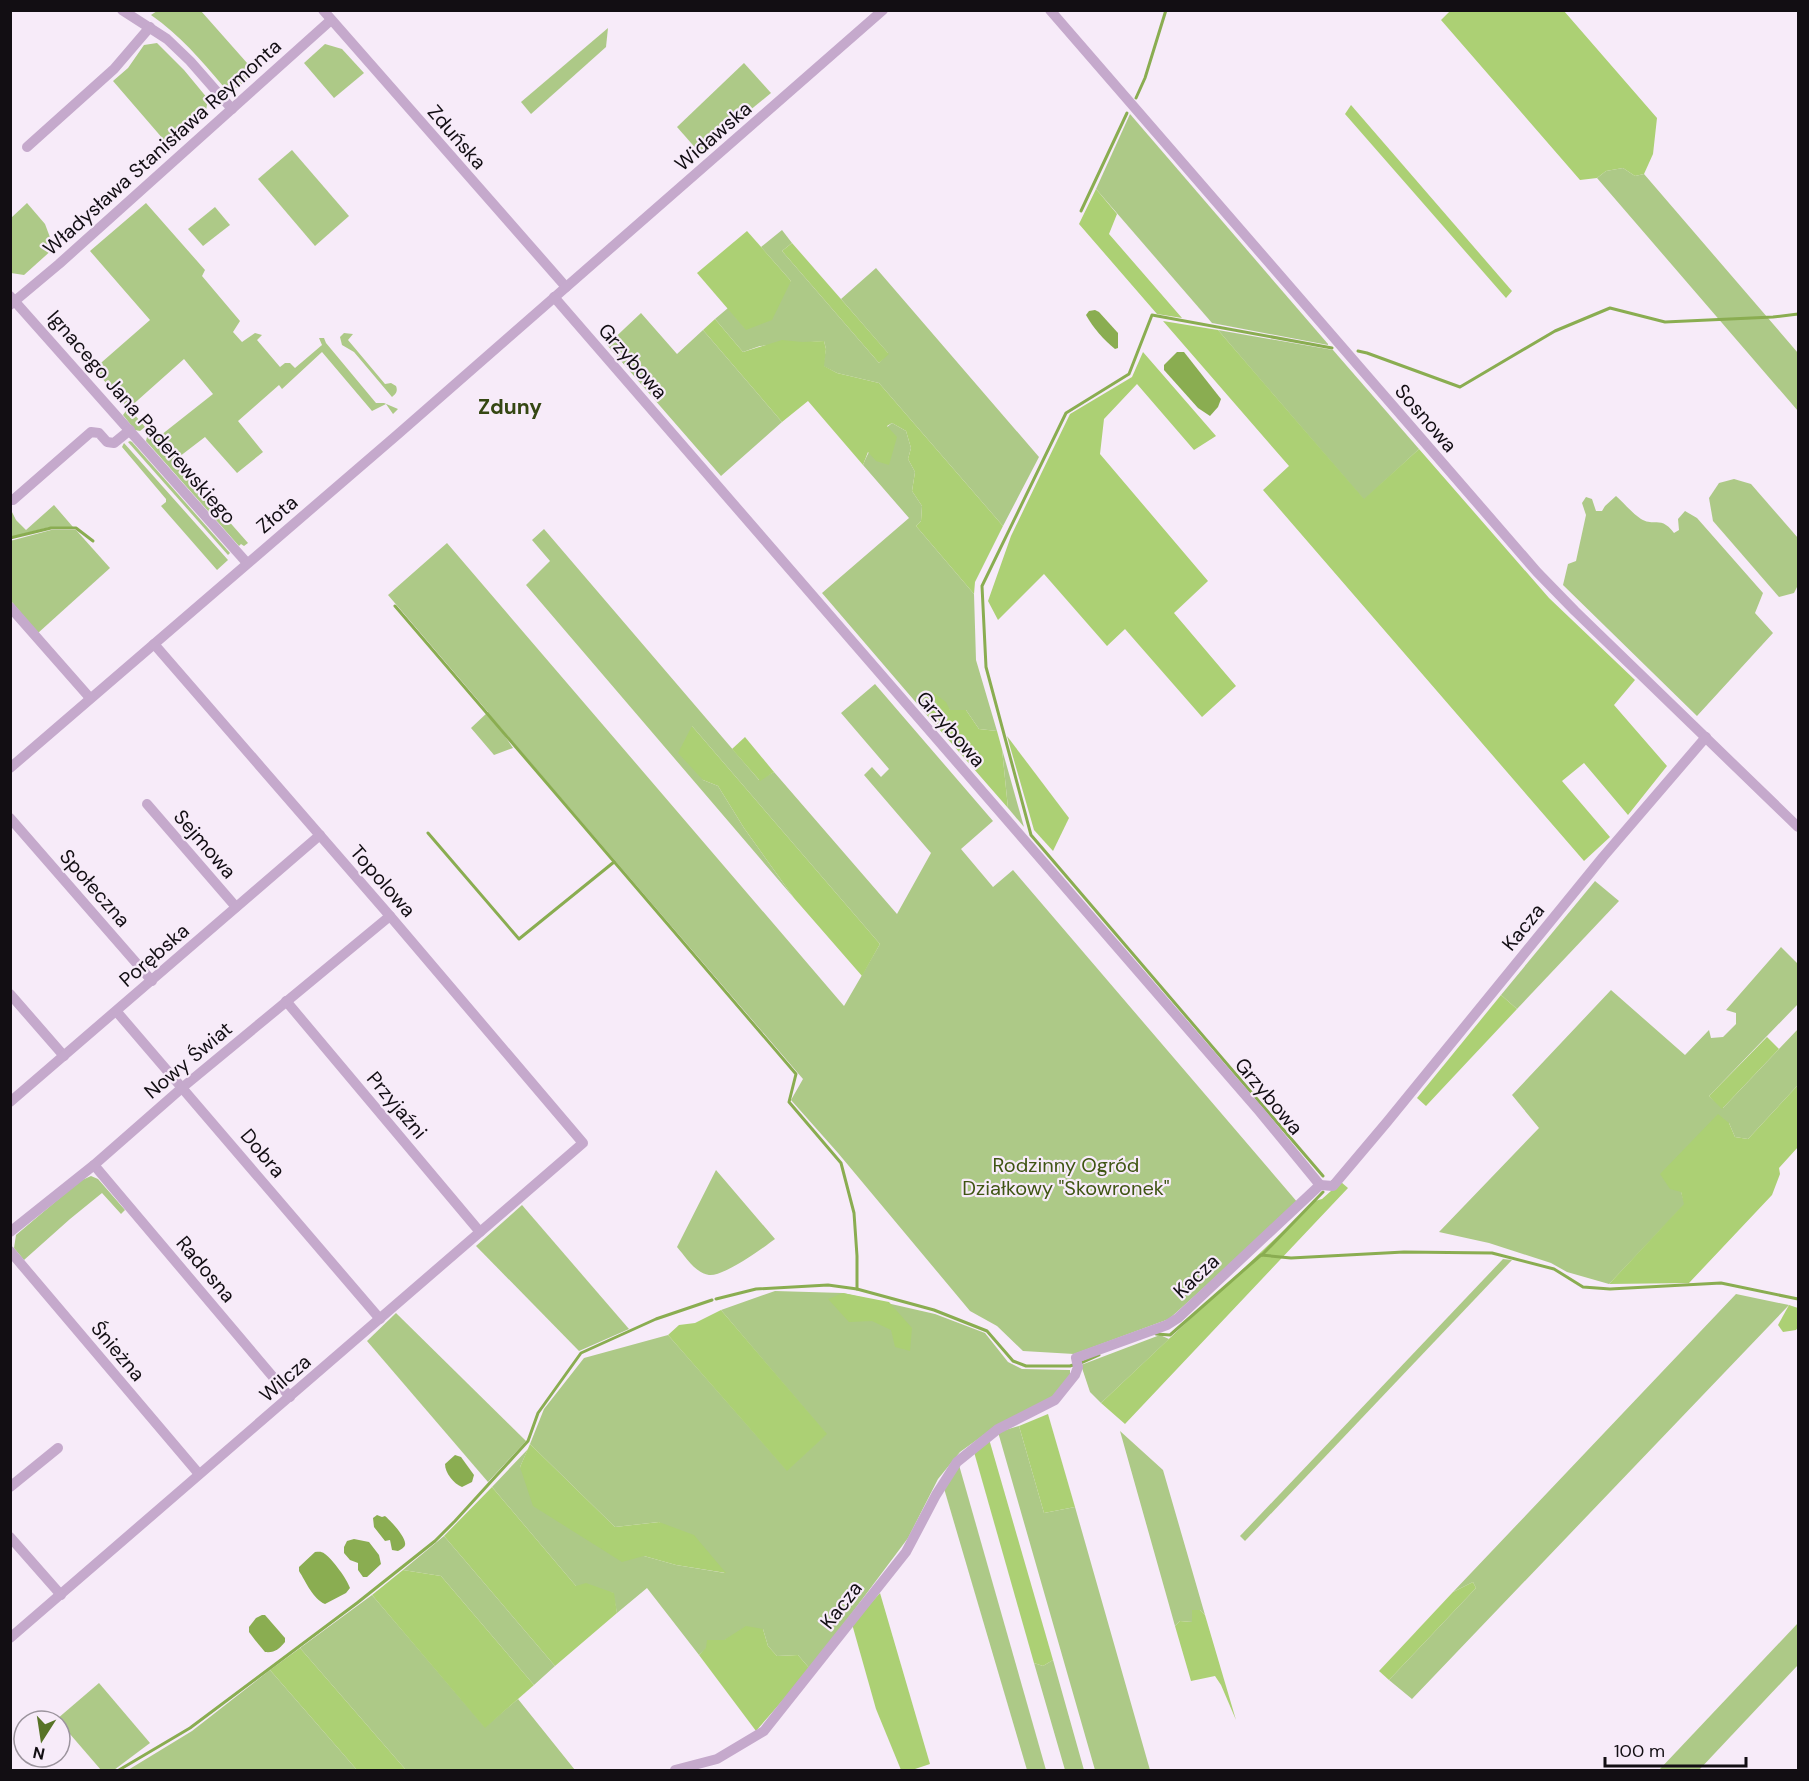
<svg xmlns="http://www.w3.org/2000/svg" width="1809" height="1781" font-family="'DM Sans',sans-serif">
<rect width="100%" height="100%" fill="#f7ebf9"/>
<g fill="#adc987">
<path d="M157,11h44l54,61 -18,16 -14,-2c-22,-26 -43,-51 -72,-71z"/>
<path d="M608,28l-2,19 -75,67 -10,-12z"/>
<path d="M157,43l27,27 24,29 -3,17 -35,31 -57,-66 15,-13 16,-23z"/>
<path d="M325,44l17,5 22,24 -30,25 -30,-35z"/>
<path d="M744,63l27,30 -72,59 -22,-25z"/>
<path d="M1130,114l198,230v1l-116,-22 -116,-134z"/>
<path d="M292,150l57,66 -34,30 -57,-67z"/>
<path d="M1623,168l12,8 9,-2 154,179v58l-201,-233 9,-7z"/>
<path d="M27,203l18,21 9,24 -30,27 -13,-2v-55z"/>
<path d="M146,203l59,67 -3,6 38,45 -7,11 9,10 13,-9 7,2 -5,5 23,27 5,-4h5l5,5 27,-23 -3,-7h5l2,5 50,60h8l14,6 -5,5 -7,-10 -14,7 -50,-59 -40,37 -3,-4 -41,36 25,31 -26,21 -32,-36 -30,23 73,83 -4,3 -3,-2 -2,2 -93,-105 1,-4 4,-4 5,6 57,-45 -29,-35 -55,49 16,19 -5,4 -5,-1 -12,-15 5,-7 -34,-39 56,-49 -60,-69z"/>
<path d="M215,207l15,18 -27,21 -15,-17z"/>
<path d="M782,230l10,13 -10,8 97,112 9,-10 -47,-54 35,-31 163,189 -36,69 -124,-143 -42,-10 -14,-7 3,-17 -2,-8 -64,5 -17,6 -28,-33 13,-11 18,21 45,-48 -30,-34z"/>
<path d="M641,313l36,41 26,-24 79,92 -61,54 -114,-131z"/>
<path d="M1218,330l115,20 86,99 -55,51z"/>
<path d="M344,333l9,1 -5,6 37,44 6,-1 5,3c2,5 0,8 -4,11l-38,-45 -12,-7 -2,-8z"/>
<path d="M892,423l14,8 5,17 -3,11 7,13 -3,19 10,15 -1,15 -5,5 58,68 2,66 21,71 -18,-2 -13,-19h-16l-26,-13 1,16 -103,-120 87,-75 -46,-53c6,-15 16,-32 29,-42z"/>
<path d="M130,441l2,1 98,111 -2,2 -100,-113z"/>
<path d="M124,443l104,117 -11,10 -56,-64 5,-4v-3l-44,-52z"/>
<path d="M1734,479l17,5 47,54v47l-4,8 -15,4 -66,-76 -4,-23 10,-15z"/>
<path d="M1616,496c8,7 16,17 25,23 13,8 20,-4 33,14l5,-3 -1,-11 7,-8 12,7 66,75 -8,20 18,20 -76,83 -134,-131 5,-21 8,-3 10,-46 -4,-12 4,-6 6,2 4,12h6l3,-5z"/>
<path d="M54,505l19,22h-23l-39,10v-27l5,10 10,10z"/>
<path d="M544,529l215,251 15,-8 123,142 34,-61 -67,-78 8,-8 9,10 8,-8 -48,-56 34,-29 118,137 -32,28 32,38 20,-17 285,333 -129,116 -95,35 -51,-3 -26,-25 -27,-15 -132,-158 -47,-53 12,-21 -309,-359 19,28 -19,7 -23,-27 17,-16 -100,-117 59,-52 397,463 36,-62 -188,-218 11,54 15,6 26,42 50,70 -268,-313 24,-24 -18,-21z"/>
<path d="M51,530h25l34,38 -72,65 -27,-32 -1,-60z"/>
<path d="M1002,749l22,78 -16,-19z"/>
<path d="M1595,881l24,20 -102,108 -16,-14z"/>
<path d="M1781,947l17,17v40l-89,92 14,12 75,-79v56l-50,54 -13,-2 -6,-14 -48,69 4,12 -76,80 -42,-12 -16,-9 -62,-20 -50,-11 100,-104 -27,-33 99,-105 74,65 24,-25 2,8 12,-1 13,-13v-11l-10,-3z"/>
<path d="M716,1170l59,69c-12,9 -52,38 -66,36 -14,-2 -24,-19 -32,-28z"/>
<path d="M91,1176l7,3 27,31 -4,4 -19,-21 -32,26 -46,41 -10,-12 2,-13 64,-54z"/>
<path d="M522,1205l107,124 -50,22 -103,-105z"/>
<path d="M1503,1259l9,1 -267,281 -5,-5z"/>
<path d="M775,1291l68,2 92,21 50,19 23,29 14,7 48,1v8l-18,20 -56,28 -36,26 -22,27 -30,59 -98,131 -12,-14 -21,1 -9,-10 -5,-17c-21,6 -47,10 -64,26l-52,-67 -30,25 -4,-20 -37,-7 -84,-99 36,-38 -8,18 124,89 32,9 49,8 -66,-51 -44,5 -85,-83 14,-35 40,-51 84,-23 119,135 39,-36 -105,-124z"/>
<path d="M1736,1294l53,11 -377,394 -23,-19 87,-92 -3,-6 -20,10z"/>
<path d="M396,1313l130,128 -38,41 -121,-141z"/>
<path d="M1160,1335l9,4 -68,64 -11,-11 -9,-27z"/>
<path d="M1019,1426l25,87 31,-6 75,263h-55l-97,-338z"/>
<path d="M1120,1431l43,39 42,145 -5,-5 -8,12 -12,-1 -5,5z"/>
<path d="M959,1465l87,305h-19l-84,-285z"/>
<path d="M444,1536l111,130 -21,19 -93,-109 -38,-6z"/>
<path d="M372,1595l113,132 33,-28 57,71h-169l-106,-122z"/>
<path d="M1798,1623v42l-99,105h-40z"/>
<path d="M1053,1660l31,110h-19l-31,-107 9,3z"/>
<path d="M270,1670l87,100h-229l64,-39z"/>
<path d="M99,1683l51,60 -36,27h-13l-44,-51z"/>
</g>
<g fill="#acd074">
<path d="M1450,11h114l93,107 -4,36 -9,20 -9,2 -12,-8 -17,3 -9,7 -17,2 -139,-160z"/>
<path d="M1351,105l161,186 -6,7 -161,-184z"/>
<path d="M1096,189l21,25 -8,20 73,84 -25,-4 -78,-90z"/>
<path d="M747,231l44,50 -19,39 -26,10 -49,-57z"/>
<path d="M792,243l97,111 -10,9 -97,-112z"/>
<path d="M715,319l28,33 39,-12 20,2 22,-1 2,8 -2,17 13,7 42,10 124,143 -28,56 -1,12 -58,-68 5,-5 1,-15 -10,-15 3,-19 -7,-13 3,-11 -5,-17 -14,-8 -5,3 10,11 -8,28 -13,-4 -8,-9 -5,13 -55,-64 -26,21 -79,-92z"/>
<path d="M1163,321l55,9 146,169 55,-50 130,149 86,82 -21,25 53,61 -39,49 -44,-52 -22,18 48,56 -26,24 -321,-371 26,-24z"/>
<path d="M1143,352l73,84 -22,14 -57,-66 -33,35 -4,35 108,127 -34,32 62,73 -34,31 -77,-88 -18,17 -63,-72 -46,46 -10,-19 23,-65 59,-122 62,-37z"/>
<path d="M934,693l12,9 4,8h16l13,19 18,2 5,18 6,59 -83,-95 -1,-16z"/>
<path d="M692,726l188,218 -18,32 -68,-78 -50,-70 -26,-42 -15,-6 -25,-27z"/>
<path d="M1007,736l62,82 -16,33 -19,-21z"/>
<path d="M745,737l29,35 -14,9 -28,-32z"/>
<path d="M1501,995l16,14 -91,97 -9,-8z"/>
<path d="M1767,1037l12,12 -57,60 -13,-13z"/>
<path d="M1798,1085v62l-19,21 1,6 -8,21 -83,88 -80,1 75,-80 -3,-12 -11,-3 -10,-15 58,-60 11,9 6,14 13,2z"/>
<path d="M1341,1182l7,6 -223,236 -24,-21 214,-202 7,-2z"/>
<path d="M843,1293l46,9 23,26 -2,23 -15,-4 -4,-17 -19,-9 -23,1 -21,-23z"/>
<path d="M1789,1305l9,3v19l-2,3 -13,2 -5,-7z"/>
<path d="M721,1310l106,124 -40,37 -119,-136 11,-10 16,-2z"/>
<path d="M1048,1414l27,93 -31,6 -25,-87z"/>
<path d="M989,1439l64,221 -10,6 -9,-3 -60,-211z"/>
<path d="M530,1444l85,83 44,-5 35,13 32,38 -50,-8 -32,-9 -22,6 -89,-56 -13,-39z"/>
<path d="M492,1487l84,99 10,-3 28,10 3,20 -62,53 -111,-130z"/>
<path d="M403,1570l38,6 93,109 -49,43 -113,-133z"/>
<path d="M1473,1582l3,6 -87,92 -10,-9 74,-79z"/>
<path d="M880,1593l50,171 -18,6h-11l-25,-61 -24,-85z"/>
<path d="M1192,1610h8l5,5 31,105 -15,-35 -6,-9 -24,5 -16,-55 5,-5 12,1z"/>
<path d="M746,1626l17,3 5,17 9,10 21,-1 12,14 -54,62 -57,-76 7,-7 1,-8h17z"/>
<path d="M300,1648l106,122h-49l-87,-100z"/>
</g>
<g fill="#8aad51">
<path d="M1095,310l4,2 19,21v15l-3,1c-11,-9 -22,-21 -29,-34l3,-4z"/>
<path d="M1177,352h7l37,47 -3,8 -8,9 -12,-8 -34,-38v-5z"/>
<path d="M455,1455l6,2 13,18 -2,7 -10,5c-8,-3 -17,-14 -17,-23z"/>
<path d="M377,1515l5,2 3,-1c5,4 22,22 20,29 0,2 -5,5 -7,6l-6,-1 -2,-10 -5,1 -11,-14 -1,-9z"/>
<path d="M354,1539l15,3 10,13 2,9 -14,13h-4l-5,-7v-7l-8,-3 -6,-7v-6l3,-6z"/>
<path d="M315,1552c4,0 6,-1 10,2 8,6 22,25 25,34l-4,5 -21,11c-12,-5 -19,-22 -26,-33v-4z"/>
<path d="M262,1615h3l20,23v4c-6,7 -10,11 -20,10l-10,-12 -6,-8v-5l7,-9z"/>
</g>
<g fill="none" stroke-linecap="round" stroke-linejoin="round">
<g stroke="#8aad51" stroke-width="3">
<path d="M1136,98l9,-20 21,-68"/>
<path d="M1081,211l46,-98"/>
<path d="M1358,351l9,2 93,34 95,-56 55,-23 55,14 108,-5 25,-3"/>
<path d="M10,538l41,-10h25l17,13"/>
<path d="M395,606l401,468 -7,28 52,61 13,50 3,43v33"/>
<path d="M428,833l91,106 95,-77"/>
<path d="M1323,1176l-292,-341 -45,-168 -4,-81 84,-173 63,-39 23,-59 180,33"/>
<path d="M1262,1255l61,-63"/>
<path d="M716,1299l40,-10 72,-4 29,4 77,21 53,21 26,30 13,5h44l3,-1"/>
<path d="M1156,1334l14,1 91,-80 30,3 113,-6 88,1 62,16 29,18 27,2 111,-6 77,16"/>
<path d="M1081,1363l18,-8"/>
<path d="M119,1770l71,-42 167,-125 78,-62 20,-20 73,-80 10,-28 43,-60 75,-34 56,-19"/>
</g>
<g stroke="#c5a9cc" stroke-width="10">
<path d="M122,10l45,29 23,22 42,48"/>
<path d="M323,10l243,277"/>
<path d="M1050,10l487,562 38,39 223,216"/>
<path d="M27,147l87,-78 36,-42"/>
<path d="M10,296l237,267"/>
<path d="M554,297l706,815 60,73"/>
<path d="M10,305l49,-41 272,-244"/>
<path d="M10,500h3l78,-68 8,1 8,9 7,1 16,-13"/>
<path d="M10,607l80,91"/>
<path d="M10,768l387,-333 486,-425"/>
<path d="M147,804l89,103"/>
<path d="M10,818l142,163"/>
<path d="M10,994l54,62"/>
<path d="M286,1001l194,231"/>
<path d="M117,1012l263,307"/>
<path d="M10,1102l310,-267"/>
<path d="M94,1165l196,232"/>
<path d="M10,1232l84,-67 89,-78 207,-171"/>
<path d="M10,1251l189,223"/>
<path d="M10,1487l48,-39"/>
<path d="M10,1537l51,58"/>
<path d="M10,1638l573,-495 -193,-227 -236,-272"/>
<path d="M675,1770l42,-11 47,-28 142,-179 30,-57 21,-33 41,-33 57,-29 20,-25 3,-8 -2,-9 91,-33 11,-7 142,-133 13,1 54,-64 216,-265 103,-120"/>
</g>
</g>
<g text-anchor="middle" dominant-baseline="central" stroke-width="4.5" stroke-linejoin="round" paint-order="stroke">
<g font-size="20" fill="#120e13" stroke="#f7ebf9">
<text transform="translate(713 136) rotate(-41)">Widawska</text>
<text transform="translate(457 137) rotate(49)">Zduńska</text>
<text transform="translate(162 147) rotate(-42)">Władysława Stanisława Reymonta</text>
<text transform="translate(633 361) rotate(49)">Grzybowa</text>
<text transform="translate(142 417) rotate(49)">Ignacego Jana Paderewskiego</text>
<text transform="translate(1426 418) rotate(49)">Sosnowa</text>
<text transform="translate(277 514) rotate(-40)">Złota</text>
<text transform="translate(951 729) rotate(49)">Grzybowa</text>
<text transform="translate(205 844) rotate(49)">Sejmowa</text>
<text transform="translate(383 881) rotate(49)">Topolowa</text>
<text transform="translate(95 888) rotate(49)">Społeczna</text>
<text transform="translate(1523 927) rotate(-51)">Kacza</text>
<text transform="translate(154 955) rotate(-41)">Porębska</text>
<text transform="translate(188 1060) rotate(-40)">Nowy Świat</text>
<text transform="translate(1269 1096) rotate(50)">Grzybowa</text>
<text transform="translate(397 1105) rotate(50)">Przyjaźni</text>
<text transform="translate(263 1153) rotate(50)">Dobra</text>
<text transform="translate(206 1269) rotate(50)">Radosna</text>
<text transform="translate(1196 1276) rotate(-43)">Kacza</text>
<text transform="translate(118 1351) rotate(50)">Śnieżna</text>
<text transform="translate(285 1378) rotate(-41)">Wilcza</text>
<text transform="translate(841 1605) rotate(-52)">Kacza</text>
</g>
<g font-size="20" fill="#3f5513" stroke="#f7ebf9">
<text x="1066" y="1165">Rodzinny Ogród<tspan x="1066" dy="23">Działkowy "Skowronek"</tspan></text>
</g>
<g font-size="21" font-weight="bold" fill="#354713" stroke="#f7ebf9">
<text x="510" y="407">Zduny</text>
</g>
</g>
<rect width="1809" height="1781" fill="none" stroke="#120e13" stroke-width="24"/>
<g transform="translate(42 1739) rotate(192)"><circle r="28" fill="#f7ebf9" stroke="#9b939d" stroke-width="1.5"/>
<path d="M0-4.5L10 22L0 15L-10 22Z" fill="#587327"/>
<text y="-9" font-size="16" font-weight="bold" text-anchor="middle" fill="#120e13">N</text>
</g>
<path d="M1605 1757v9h141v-9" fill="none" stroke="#120e13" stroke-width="3"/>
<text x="1614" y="1757" font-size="18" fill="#120e13" stroke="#f7ebf9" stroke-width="4.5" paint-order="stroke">100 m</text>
</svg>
